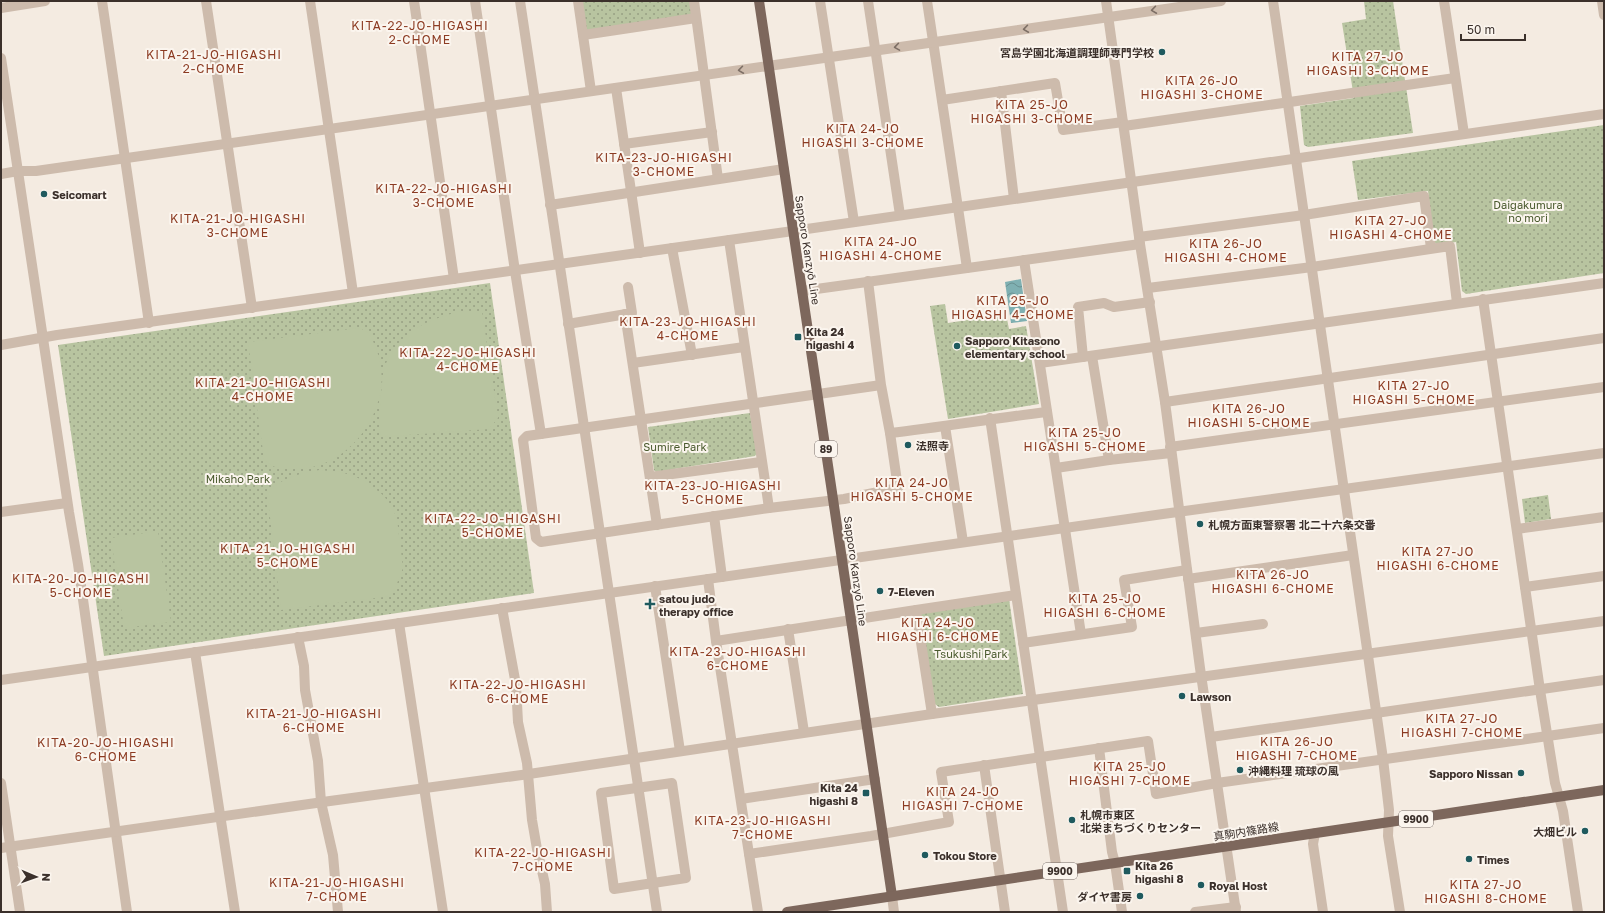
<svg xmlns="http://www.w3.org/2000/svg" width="1605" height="913" font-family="'Golos Text','Noto Sans JP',sans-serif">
<defs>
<pattern id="green-dots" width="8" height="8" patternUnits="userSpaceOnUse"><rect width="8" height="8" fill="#b8c4a0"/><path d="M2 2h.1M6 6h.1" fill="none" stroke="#97a083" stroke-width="1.8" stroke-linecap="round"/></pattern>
<pattern id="water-waves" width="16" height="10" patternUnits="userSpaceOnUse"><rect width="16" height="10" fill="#7fb0b2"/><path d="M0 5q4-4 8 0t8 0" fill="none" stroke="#699091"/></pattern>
</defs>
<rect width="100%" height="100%" fill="#f4ebe1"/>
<g fill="url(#green-dots)">
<path d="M581,1h109l2,14 -107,16z"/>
<path d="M1364,1h29l20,132 -105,14 -4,-2 -4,-39 54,-8 -12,-75 24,-4z"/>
<path d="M1604,125v148l-138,21 -4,-3 -6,-49 -18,3 -4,-3 -6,-51 -70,9 -6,-39z"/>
<path d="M490,283l44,310 -430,63 -46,-311z"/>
<path d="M945,304l3,19 58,-9 3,15 17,-3 13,78 -91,15 -18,-113z"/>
<path d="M750,413l7,40 -2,3 -99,16 -2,-2 -6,-43z"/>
<path d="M1548,495l3,24 -26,4 -3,-24z"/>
<path d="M1009,599l14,95 -84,13 -7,-5 -13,-90z"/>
</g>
<g fill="#b8c4a0">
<path d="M464,311h18l16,107 -9,11 -108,8c-3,-15 -1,-28 0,-43 1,-8 1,-17 3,-24 9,-36 47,-53 80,-59z"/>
<path d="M358,328c11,2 13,8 17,18 24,54 -21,124 -81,123 -12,0 -22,0 -30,-10l-16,-117z"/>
<path d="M319,470l21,2 14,4 14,7 16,13 9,13 4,10 6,49 -11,28 -111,14 -14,-118c20,-16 28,-17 52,-22z"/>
<path d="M158,531l13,91 -47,6 -13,-90z"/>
</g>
<path fill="url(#water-waves)" d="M1021,279l6,42 -16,2 -6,-41z"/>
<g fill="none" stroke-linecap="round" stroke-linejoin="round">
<g stroke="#cdbbac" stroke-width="10">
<path d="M102,1l47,322"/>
<path d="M206,1l46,307"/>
<path d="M310,1l43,292"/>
<path d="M414,1l40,278"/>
<path d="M475,1l40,270 26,163"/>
<path d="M520,1l137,911"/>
<path d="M578,1l13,90"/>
<path d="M694,1l24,178"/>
<path d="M820,1l34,221"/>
<path d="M868,1l32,214"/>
<path d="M927,1l40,267"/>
<path d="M1106,1l34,243 25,158 35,266 36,244"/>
<path d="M1273,1l110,758 6,51 -1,26 12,76"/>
<path d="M1444,1l20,133"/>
<path d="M1602,1l2,14"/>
<path d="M1,8l44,-7"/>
<path d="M583,35l113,-17"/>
<path d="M1,58l68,454 9,52 49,348"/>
<path d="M616,88l24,165"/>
<path d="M1001,91l13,108"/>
<path d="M942,100l113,-17 8,47 60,-8"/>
<path d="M1124,126l331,-48"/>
<path d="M624,144l88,-12"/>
<path d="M1,174l17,-3h18l1185,-170"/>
<path d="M550,205l234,-36"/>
<path d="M1139,237l165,-22 120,-19 7,52"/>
<path d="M729,240l40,268"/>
<path d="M672,248l20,107"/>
<path d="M1024,260c20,125 37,250 57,374"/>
<path d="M868,281l13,104 9,48 8,55 -54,11 -75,9 -228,34 -5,-4 -13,-98 4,-4 354,-51"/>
<path d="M1148,288l164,-21 138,-21 7,57"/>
<path d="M802,291l338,-47"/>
<path d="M1483,299l57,391 15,93 8,28 15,101"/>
<path d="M625,314l32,211"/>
<path d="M568,324l64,-11 -4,-26"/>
<path d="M1,345l56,-10 736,-104 811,-117"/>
<path d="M1092,356l17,104"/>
<path d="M1083,357l-5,-50 26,-4 10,4 36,-5"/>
<path d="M633,363l111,-16"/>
<path d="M1040,363l564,-80"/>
<path d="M1165,402l439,-64"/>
<path d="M990,418l73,494"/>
<path d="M945,426l18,116"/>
<path d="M890,433c53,-6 105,-15 157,-21"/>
<path d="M1170,447l434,-60"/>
<path d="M1056,468l53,-8 62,-7"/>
<path d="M650,477l111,-15"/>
<path d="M1,512l66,-9"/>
<path d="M714,516l8,61"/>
<path d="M1517,529l87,-12"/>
<path d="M708,579l8,62 42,271"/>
<path d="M1188,579l165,-24"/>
<path d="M655,586l25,165"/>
<path d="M1525,587l79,-11"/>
<path d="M502,608l14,77 2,37 9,41 5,57 5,29 8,35 2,28"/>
<path d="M399,623l44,289"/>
<path d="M788,629l16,103"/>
<path d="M1196,633l67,-9"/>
<path d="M298,637l6,29 1,24 13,71 3,41 12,53 5,57"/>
<path d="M716,641l200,-31"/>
<path d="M1023,643l109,-16 -8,-47 63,-10"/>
<path d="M195,652l40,260"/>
<path d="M1,680l1162,-166 441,-61"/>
<path d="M932,714l-16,-104 100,-15"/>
<path d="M1211,737l393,-57"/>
<path d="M1099,748l13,104 3,11 7,49"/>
<path d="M984,765l21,147"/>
<path d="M1,783l19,129"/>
<path d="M672,783l14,95 -72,11 -13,-96z"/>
<path d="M741,799l134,-20"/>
<path d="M1315,833l-2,11 10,68"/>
<path d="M1,848l329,-47 199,-27 403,-60 672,-93"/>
<path d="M749,854l122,-18 78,-14 -8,-50 207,-31 8,53 61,-11 387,-55"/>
<path d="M892,896l2,16"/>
<path d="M1195,912l41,-5"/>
</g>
<g stroke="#7d675c" stroke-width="10">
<path d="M759,1l133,895"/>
<path d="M787,912l817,-122"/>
</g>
</g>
<defs><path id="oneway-chevron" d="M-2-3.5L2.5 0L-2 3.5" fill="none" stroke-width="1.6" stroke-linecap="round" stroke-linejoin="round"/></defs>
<g stroke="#7d6f65">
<use href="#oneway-chevron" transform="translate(1154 10) rotate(172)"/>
<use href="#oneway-chevron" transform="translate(1026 29) rotate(172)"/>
<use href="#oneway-chevron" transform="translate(897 47) rotate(171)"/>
<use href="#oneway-chevron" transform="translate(741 70) rotate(172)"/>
</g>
<g fill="#1f5a5e" stroke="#fbf5ee" stroke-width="1.5">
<circle cx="1162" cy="52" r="4"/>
<circle cx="44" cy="194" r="4"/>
<rect x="794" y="333" width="8" height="8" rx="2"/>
<circle cx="957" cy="346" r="4"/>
<circle cx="908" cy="445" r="4"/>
<circle cx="1200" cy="524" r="4"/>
<circle cx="880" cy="591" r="4"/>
<path d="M648 598h4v4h4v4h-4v4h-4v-4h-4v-4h4z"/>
<circle cx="1182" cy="696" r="4"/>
<circle cx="1240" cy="770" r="4"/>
<circle cx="1521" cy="773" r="4"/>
<rect x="862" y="789" width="8" height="8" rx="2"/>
<circle cx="1072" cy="820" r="4"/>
<circle cx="1585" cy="831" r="4"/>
<circle cx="925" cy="855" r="4"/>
<circle cx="1469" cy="859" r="4"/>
<rect x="1123" y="867" width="8" height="8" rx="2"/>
<circle cx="1201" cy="885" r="4"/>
<circle cx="1140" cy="896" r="4"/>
</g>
<g text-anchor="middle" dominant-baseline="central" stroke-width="4" stroke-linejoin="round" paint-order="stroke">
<g fill="#fbf5ee" stroke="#756b66" stroke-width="1">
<rect x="815" y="441" width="22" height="16" rx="3"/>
<rect x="1399" y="811" width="34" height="16" rx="3"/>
<rect x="1043" y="863" width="34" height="16" rx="3"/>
</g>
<g font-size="10" font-weight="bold" fill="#3b302b">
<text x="826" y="449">89</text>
<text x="1416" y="819">9900</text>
<text x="1060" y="871">9900</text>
</g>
<g font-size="11" font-weight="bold" fill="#3b302b" stroke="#fbf5ee" text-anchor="start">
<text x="1154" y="52" text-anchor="end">宮島学園北海道調理師専門学校</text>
<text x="52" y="194">Seicomart</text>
<text x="806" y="331">Kita 24<tspan x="806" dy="13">higashi 4</tspan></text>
<text x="965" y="340">Sapporo Kitasono<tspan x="965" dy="13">elementary school</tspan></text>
<text x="916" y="445">法照寺</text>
<text x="1208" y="524">札幌方面東警察署 北二十六条交番</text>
<text x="888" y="591">7-Eleven</text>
<text x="659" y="598">satou judo<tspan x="659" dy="13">therapy office</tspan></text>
<text x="1190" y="696">Lawson</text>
<text x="1248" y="770">沖縄料理 琉球の風</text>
<text x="1513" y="773" text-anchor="end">Sapporo Nissan</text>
<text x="858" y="787" text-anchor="end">Kita 24<tspan x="858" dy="13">higashi 8</tspan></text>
<text x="1080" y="814">札幌市東区<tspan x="1080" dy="13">北栄まちづくりセンター</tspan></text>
<text x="1577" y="831" text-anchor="end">大畑ビル</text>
<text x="933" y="855">Tokou Store</text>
<text x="1477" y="859">Times</text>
<text x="1135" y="865">Kita 26<tspan x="1135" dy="13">higashi 8</tspan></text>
<text x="1209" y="885">Royal Host</text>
<text x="1132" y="896" text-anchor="end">ダイヤ書房</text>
</g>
<g font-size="11" fill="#4a5a2e" stroke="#fbf5ee">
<text x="1528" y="204">Daigakumura<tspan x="1528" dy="13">no mori</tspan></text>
<text x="675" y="446">Sumire Park</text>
<text x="238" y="478">Mikaho Park</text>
<text x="971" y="653">Tsukushi Park</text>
</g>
<g font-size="11" fill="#3b302b" stroke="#fbf5ee">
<text transform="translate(808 250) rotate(81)">Sapporo Kanzyō Line</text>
<text transform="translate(856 571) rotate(82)">Sapporo Kanzyō Line</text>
<text transform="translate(1246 831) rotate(-9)">真駒内篠路線</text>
</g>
<g font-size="12" letter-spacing="1" fill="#8c3b22" stroke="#fbf5ee">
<text x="420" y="25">KITA-22-JO-HIGASHI<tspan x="420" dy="14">2-CHOME</tspan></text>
<text x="214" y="54">KITA-21-JO-HIGASHI<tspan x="214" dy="14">2-CHOME</tspan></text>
<text x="1368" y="56">KITA 27-JO<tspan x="1368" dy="14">HIGASHI 3-CHOME</tspan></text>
<text x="1202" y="80">KITA 26-JO<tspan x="1202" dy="14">HIGASHI 3-CHOME</tspan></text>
<text x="1032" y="104">KITA 25-JO<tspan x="1032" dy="14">HIGASHI 3-CHOME</tspan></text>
<text x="863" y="128">KITA 24-JO<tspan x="863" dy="14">HIGASHI 3-CHOME</tspan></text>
<text x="664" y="157">KITA-23-JO-HIGASHI<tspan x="664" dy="14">3-CHOME</tspan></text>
<text x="444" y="188">KITA-22-JO-HIGASHI<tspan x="444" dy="14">3-CHOME</tspan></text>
<text x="238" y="218">KITA-21-JO-HIGASHI<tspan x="238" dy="14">3-CHOME</tspan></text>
<text x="1391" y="220">KITA 27-JO<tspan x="1391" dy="14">HIGASHI 4-CHOME</tspan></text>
<text x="881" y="241">KITA 24-JO<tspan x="881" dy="14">HIGASHI 4-CHOME</tspan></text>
<text x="1226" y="243">KITA 26-JO<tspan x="1226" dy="14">HIGASHI 4-CHOME</tspan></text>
<text x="1013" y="300">KITA 25-JO<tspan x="1013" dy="14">HIGASHI 4-CHOME</tspan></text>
<text x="688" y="321">KITA-23-JO-HIGASHI<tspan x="688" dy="14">4-CHOME</tspan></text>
<text x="468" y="352">KITA-22-JO-HIGASHI<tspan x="468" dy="14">4-CHOME</tspan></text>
<text x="263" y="382">KITA-21-JO-HIGASHI<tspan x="263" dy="14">4-CHOME</tspan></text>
<text x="1414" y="385">KITA 27-JO<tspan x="1414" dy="14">HIGASHI 5-CHOME</tspan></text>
<text x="1249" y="408">KITA 26-JO<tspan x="1249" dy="14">HIGASHI 5-CHOME</tspan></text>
<text x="1085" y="432">KITA 25-JO<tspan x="1085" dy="14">HIGASHI 5-CHOME</tspan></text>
<text x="912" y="482">KITA 24-JO<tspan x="912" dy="14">HIGASHI 5-CHOME</tspan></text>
<text x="713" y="485">KITA-23-JO-HIGASHI<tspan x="713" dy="14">5-CHOME</tspan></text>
<text x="493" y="518">KITA-22-JO-HIGASHI<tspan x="493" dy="14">5-CHOME</tspan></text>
<text x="288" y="548">KITA-21-JO-HIGASHI<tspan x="288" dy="14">5-CHOME</tspan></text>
<text x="1438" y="551">KITA 27-JO<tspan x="1438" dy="14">HIGASHI 6-CHOME</tspan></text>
<text x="1273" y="574">KITA 26-JO<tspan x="1273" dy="14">HIGASHI 6-CHOME</tspan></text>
<text x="81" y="578">KITA-20-JO-HIGASHI<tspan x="81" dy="14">5-CHOME</tspan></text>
<text x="1105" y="598">KITA 25-JO<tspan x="1105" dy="14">HIGASHI 6-CHOME</tspan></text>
<text x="938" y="622">KITA 24-JO<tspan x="938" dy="14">HIGASHI 6-CHOME</tspan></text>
<text x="738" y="651">KITA-23-JO-HIGASHI<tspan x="738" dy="14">6-CHOME</tspan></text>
<text x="518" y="684">KITA-22-JO-HIGASHI<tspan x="518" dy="14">6-CHOME</tspan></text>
<text x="314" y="713">KITA-21-JO-HIGASHI<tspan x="314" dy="14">6-CHOME</tspan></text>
<text x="1462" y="718">KITA 27-JO<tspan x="1462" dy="14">HIGASHI 7-CHOME</tspan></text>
<text x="1297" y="741">KITA 26-JO<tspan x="1297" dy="14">HIGASHI 7-CHOME</tspan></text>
<text x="106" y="742">KITA-20-JO-HIGASHI<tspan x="106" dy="14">6-CHOME</tspan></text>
<text x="1130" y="766">KITA 25-JO<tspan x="1130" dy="14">HIGASHI 7-CHOME</tspan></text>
<text x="963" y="791">KITA 24-JO<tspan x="963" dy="14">HIGASHI 7-CHOME</tspan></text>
<text x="763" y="820">KITA-23-JO-HIGASHI<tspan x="763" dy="14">7-CHOME</tspan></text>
<text x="543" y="852">KITA-22-JO-HIGASHI<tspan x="543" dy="14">7-CHOME</tspan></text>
<text x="337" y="882">KITA-21-JO-HIGASHI<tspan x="337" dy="14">7-CHOME</tspan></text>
<text x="1486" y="884">KITA 27-JO<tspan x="1486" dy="14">HIGASHI 8-CHOME</tspan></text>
</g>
</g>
<rect width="1605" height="913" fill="none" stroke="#3b302b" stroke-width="4"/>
<g transform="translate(36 877) rotate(92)" stroke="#fbf5ee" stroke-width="3" paint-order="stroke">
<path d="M0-3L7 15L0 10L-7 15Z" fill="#3b302b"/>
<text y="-6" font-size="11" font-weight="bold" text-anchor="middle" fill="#3b302b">N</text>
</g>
<path d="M1461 34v6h64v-6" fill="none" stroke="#3b302b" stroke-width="2"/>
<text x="1467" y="34" font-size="12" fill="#3b302b" stroke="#fbf5ee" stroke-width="3" paint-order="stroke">50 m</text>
</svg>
